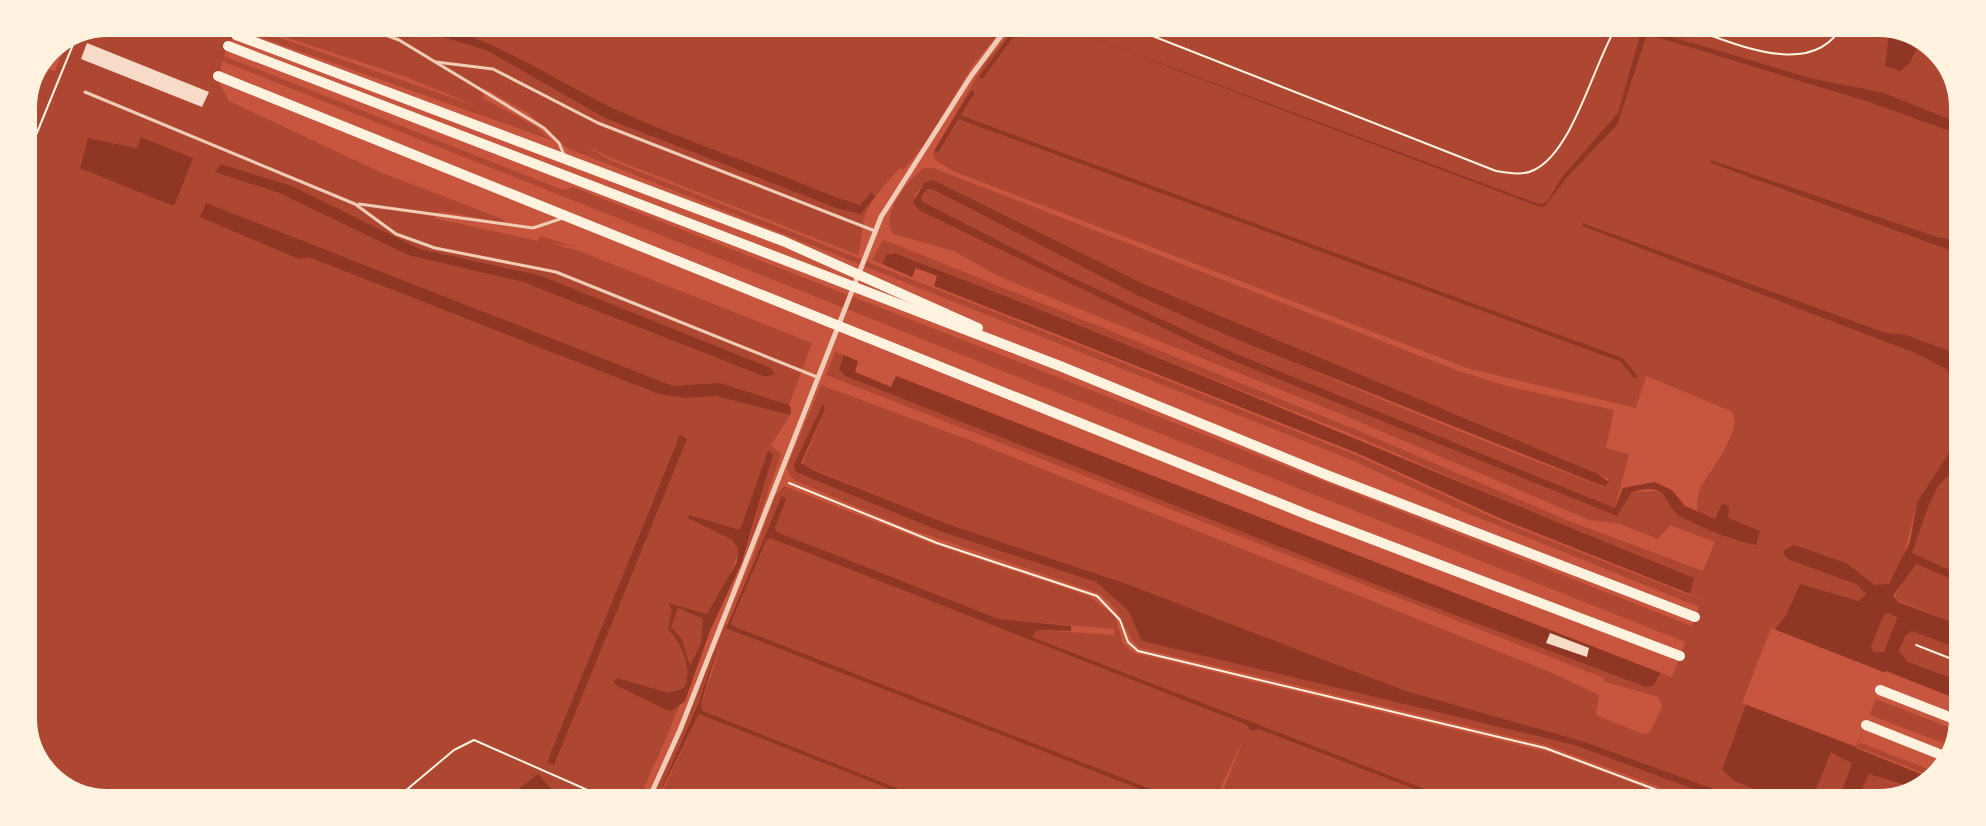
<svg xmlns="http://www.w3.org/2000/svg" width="1986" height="826" font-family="Roboto,sans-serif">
<rect width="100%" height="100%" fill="#c8553d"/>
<g fill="#ae4732" fill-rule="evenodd">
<path d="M108,18l887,3 -4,6 6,1 5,-7h7l-36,44 -48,79 -22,26 -3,-3c-11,14 -29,31 -35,49 -4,12 -3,26 -7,39l-247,-97 -31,-15 30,17 746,295 147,67 199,78 -12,-6 3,-16 -126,-50 -218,-95 -445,-176 -13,-5 -9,12 -10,-4 11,-20 14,5 455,183 217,93 134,50 12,-29 -45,-17 -12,14 -38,-15 -31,-4 -253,-108 -336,-135 -46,-26 -61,-17c-14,-19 15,-54 31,-66h9l526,203 48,15 107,24 -8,38 23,6 -14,54 -390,-159 -175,-82 -127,-65 -2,-5 6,-8h5c216,116 442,211 671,298l6,-8 -11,-5 -454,-190 -206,-101 -11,-3 -12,15 1,14 10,5 295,142 396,160 15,-24 25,-1 11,7 12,18 75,30 -57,-26c-1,-11 -2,-22 2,-31 8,-17 46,-61 31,-78l-85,-35 -10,32 -166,-39 -517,-198 -18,-11 -2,-8 50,-86 36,-45 893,4 38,29 18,48 -3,260 -381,-139 -2,3 333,127 31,16 5,7 6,13 -2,37 -5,25 -33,51 -14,56 -13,24 -11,7 -93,-31 70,26 10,8 -4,8 -14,1 -48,-17 -14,31 -14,18 -50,137 12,11 43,17 2,10 -24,-4 -170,-62 -182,-52 -276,-106 -182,-61 -143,-58 23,-56 -31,55 148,68 154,50 32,30 14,29 432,104 168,62h-29l-167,-62 -406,-97c-17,-13 -15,-37 -42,-55l-194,-66 -108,-46 -7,-6 -2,-8 34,-82 151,56 578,231 49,23 -3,20 47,19 7,-1 12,-27 -4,-9 -55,-16 1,-3 -778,-303 9,-23 9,3 -5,14 6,7 573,225 233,86 10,-14 11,4 13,-35 -1463,-581 -3,22 10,18 151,71 125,48 -3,2 -63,-11 -5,7 104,23 2,-5 36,11 -26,-4 29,8 233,92 -23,62 -6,-2 -3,9 10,3 -19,30 10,9 -38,110 30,-109c-42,117 -83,235 -136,348l-563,-2 -38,-29 -18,-48v-548l8,-30 -4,-1 -4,9v-51l17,-38 20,6 15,-37zM261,29l145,48 73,30 -216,-75zM243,31l308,109 -16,-14 -52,-28 1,-10 44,25 39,35 787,313 113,52 232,94 -7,19 -1119,-439 -10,3 -28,-11 -311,-123 7,-16zM142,137l50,21 -8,21 -95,-41 48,10zM222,164l70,22 128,63 119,26 232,93 -5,9 -243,-95 -115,-27 -129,-62 -63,-21z"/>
<path d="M1964,438l-1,138 -51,-23c5,-22 14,-46 26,-65 11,-18 22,-28 26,-50z"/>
<path d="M784,486l151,59 154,51 26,20 8,27 11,10 418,100 144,54 -227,-1 -437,-169 6,-7 77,5 -1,-6 -115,-10 -222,-87 -2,-3 10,-33 -3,-1 -56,129 4,4 451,177 -244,-1 -234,-93 -2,-7 20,-57 -66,156h-5l102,-243 23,-64z"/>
<path d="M770,538l477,187 2,6 9,-2 201,77h-242l27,-69 -32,69 -20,-1 -459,-179 -2,-2 35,-83z"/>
<path d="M1916,564l47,20v42l-69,-27 15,-30z"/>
<path d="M1889,612l8,8 -13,32h-10l-3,-4 13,-33z"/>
<path d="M1912,631l50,19v32l-61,-24c-5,-9 2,-23 11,-27z"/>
<path d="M1876,699l85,33v18l-91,-35z"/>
<path d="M699,714l17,6 212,84 -271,-1z"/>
<path d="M1859,743l5,1 79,31 -4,4 -82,-32z"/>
<path d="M1829,754l21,5 2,5 -16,44h-28z"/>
<path d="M1869,774l55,20 -46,14h-25z"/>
</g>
<g fill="#8f3625" fill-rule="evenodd">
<path d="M383,19c88,0 159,56 236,92 71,32 145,56 216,86l25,8 12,-13 3,5 -14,17 -22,-5 -234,-91 -119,-68z"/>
<path d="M1047,21l492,183 8,-2 15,-25 56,-64 21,-74 -4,-9 -7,-2 4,-3 178,53 74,15 70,28 14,1 -1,15 -98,-35 -222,-68 -30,91 -49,51 -23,30 -5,1z"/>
<path d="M1890,25h22l11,9 -13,29 -10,8 -15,-5z"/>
<path d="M141,137l52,21 -19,48 -94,-38 8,-30 49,10z"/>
<path d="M1711,160l226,77 29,5v14l-255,-93z"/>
<path d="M221,164l71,22 128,63 119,26 232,93 4,6 -9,3 -243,-95 -115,-27 -129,-62 -64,-21z"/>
<path d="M933,180l211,104 454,190 11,8 -3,4 -6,-1 -369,-148 -90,-40 -209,-108h-5l-6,8 2,5 127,65 175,82 390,159 8,-20 31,-6 18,8 13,16 30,13 7,-15 7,2 -1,12 32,13 -4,14c-22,-4 -51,-16 -73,-27 -22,-11 -10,-38 -51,-26l-15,24 -396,-160 -303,-146 -5,-8 12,-20z"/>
<path d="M206,203l467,183 47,-3 69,22 2,4 -1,6 -74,-19 -31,2 -26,-4 -350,-137 -10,2 -99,-42z"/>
<path d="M1583,223l303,110 20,2 49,18 10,-4 -2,96 -9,25 -15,15 -11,22 -16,46 51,23v8l-47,-20 -23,32 5,6 65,24 -1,24 -50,-19 -7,5 -6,15 8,10 55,21v19l-76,-30 -30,77 82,33 -10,12 -59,-19 -16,34h-17l16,-45 -21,-10 -23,55h-29l-2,-10 -43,-17 -12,-11 50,-137 14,-18 14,-31 59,17 7,-7 -10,-10 -66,-24 -6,-5v-5l10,-5 52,18 29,22 14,-1 21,-42 7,-40 33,-51 5,-25 2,-37 -6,-13 -5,-7 -31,-16 -333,-127zM1889,613l8,5 -13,34h-10l-3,-5 13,-32z"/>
<path d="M894,253c269,103 533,217 800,325l-4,16 -186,-74 -147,-67 -423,-167 3,-10 -21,-8 -4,9 -30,-13 4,-9z"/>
<path d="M844,355l14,6 -3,11 36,15 5,-11 765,297 -8,13 -7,1 -228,-86 -573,-225 -6,-7z"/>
<path d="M823,404l2,5 -24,54 14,8 130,52 182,61 276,106 182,52 181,66 -24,-1 -168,-62 -432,-104 -14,-30 -32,-29 -154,-50 -146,-60 -2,-8z"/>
<path d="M680,435l7,4 -133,326 -7,-3z"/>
<path d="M768,451l5,4 -31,107 -32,69 -25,70 -14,10 -6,-2 -48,-23 -3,-4 3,-4 52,15 15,-5c10,-18 -3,-46 -16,-59l4,-19 -4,-7 39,11 30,-52 1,-14 -7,-9 -43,-21 1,-3 51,15zM678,608l25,11 -2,24 -11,23 -8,-27 -11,-12z"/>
<path d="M782,495l4,4 -11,29 2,4 222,87 72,7v5l-33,-1 -6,7 437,169h-10l-201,-77 -8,2 -3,-6 -477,-187 -4,3 -35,82 2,3 459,179h-11l-455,-177z"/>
<path d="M718,646l-17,58 2,7 234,93h-9l-229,-90 -44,89 44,-102z"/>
<path d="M538,774l16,18 -4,4 -13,-2 -13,9h-23z"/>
</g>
<path fill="#c8553d" d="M1771,628l115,45 -30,74 -114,-44z"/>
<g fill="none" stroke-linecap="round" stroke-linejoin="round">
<g stroke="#8f3625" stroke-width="4">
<path d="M982,76l41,-55"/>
<path d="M959,117l663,243 13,16"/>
<path d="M937,150l35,-57"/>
</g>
</g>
<g fill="#f7dbc8">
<path d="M87,43l122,49 -7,15 -121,-48z"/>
<path d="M1550,633l39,15 -2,9 -41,-14z"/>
</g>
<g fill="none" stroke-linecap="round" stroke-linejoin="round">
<g stroke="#fff3e0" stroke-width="2">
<path d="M1117,22l379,149c12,2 27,5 38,-1 40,-19 60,-109 84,-146"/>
<path d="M1677,24c48,14 135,61 166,0"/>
<path d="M18,179l61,-149"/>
<path d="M789,483l148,60 160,53 23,24 8,22 10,9 407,97 157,59"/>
<path d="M1916,645l46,18"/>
<path d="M1877,795l19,7"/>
<path d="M392,802l62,-52 20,-10 143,63"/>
</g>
<g stroke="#f1ccb7" stroke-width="3">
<path d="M343,19l56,21 145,88 15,15 5,12"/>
<path d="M436,62l57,7 105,54 277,108"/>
<path d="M85,92l270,112 41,30 39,14 121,24 261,105"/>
<path d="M359,204l174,24 27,-9"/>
</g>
<path stroke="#f1ccb7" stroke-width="5" d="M647,803l33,-73 201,-513 90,-141 41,-55"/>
<g stroke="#fff3e0" stroke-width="10">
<path d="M236,35l547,206 195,87"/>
<path d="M228,46l832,320 269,110 366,141"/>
<path d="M218,76l1093,440 369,140"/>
<path d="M1880,690l82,32"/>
<path d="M1866,725l88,35"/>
</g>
</g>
<path d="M0 0H1986V826H0ZM108 32H1878A76 76 0 0 1 1954 108V718A76 76 0 0 1 1878 794H108A76 76 0 0 1 32 718V108A76 76 0 0 1 108 32Z" fill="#fff3e0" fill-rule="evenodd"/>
<path fill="none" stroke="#fff3e0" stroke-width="10" d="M108 32H1878A76 76 0 0 1 1954 108V718A76 76 0 0 1 1878 794H108A76 76 0 0 1 32 718V108A76 76 0 0 1 108 32Z"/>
</svg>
